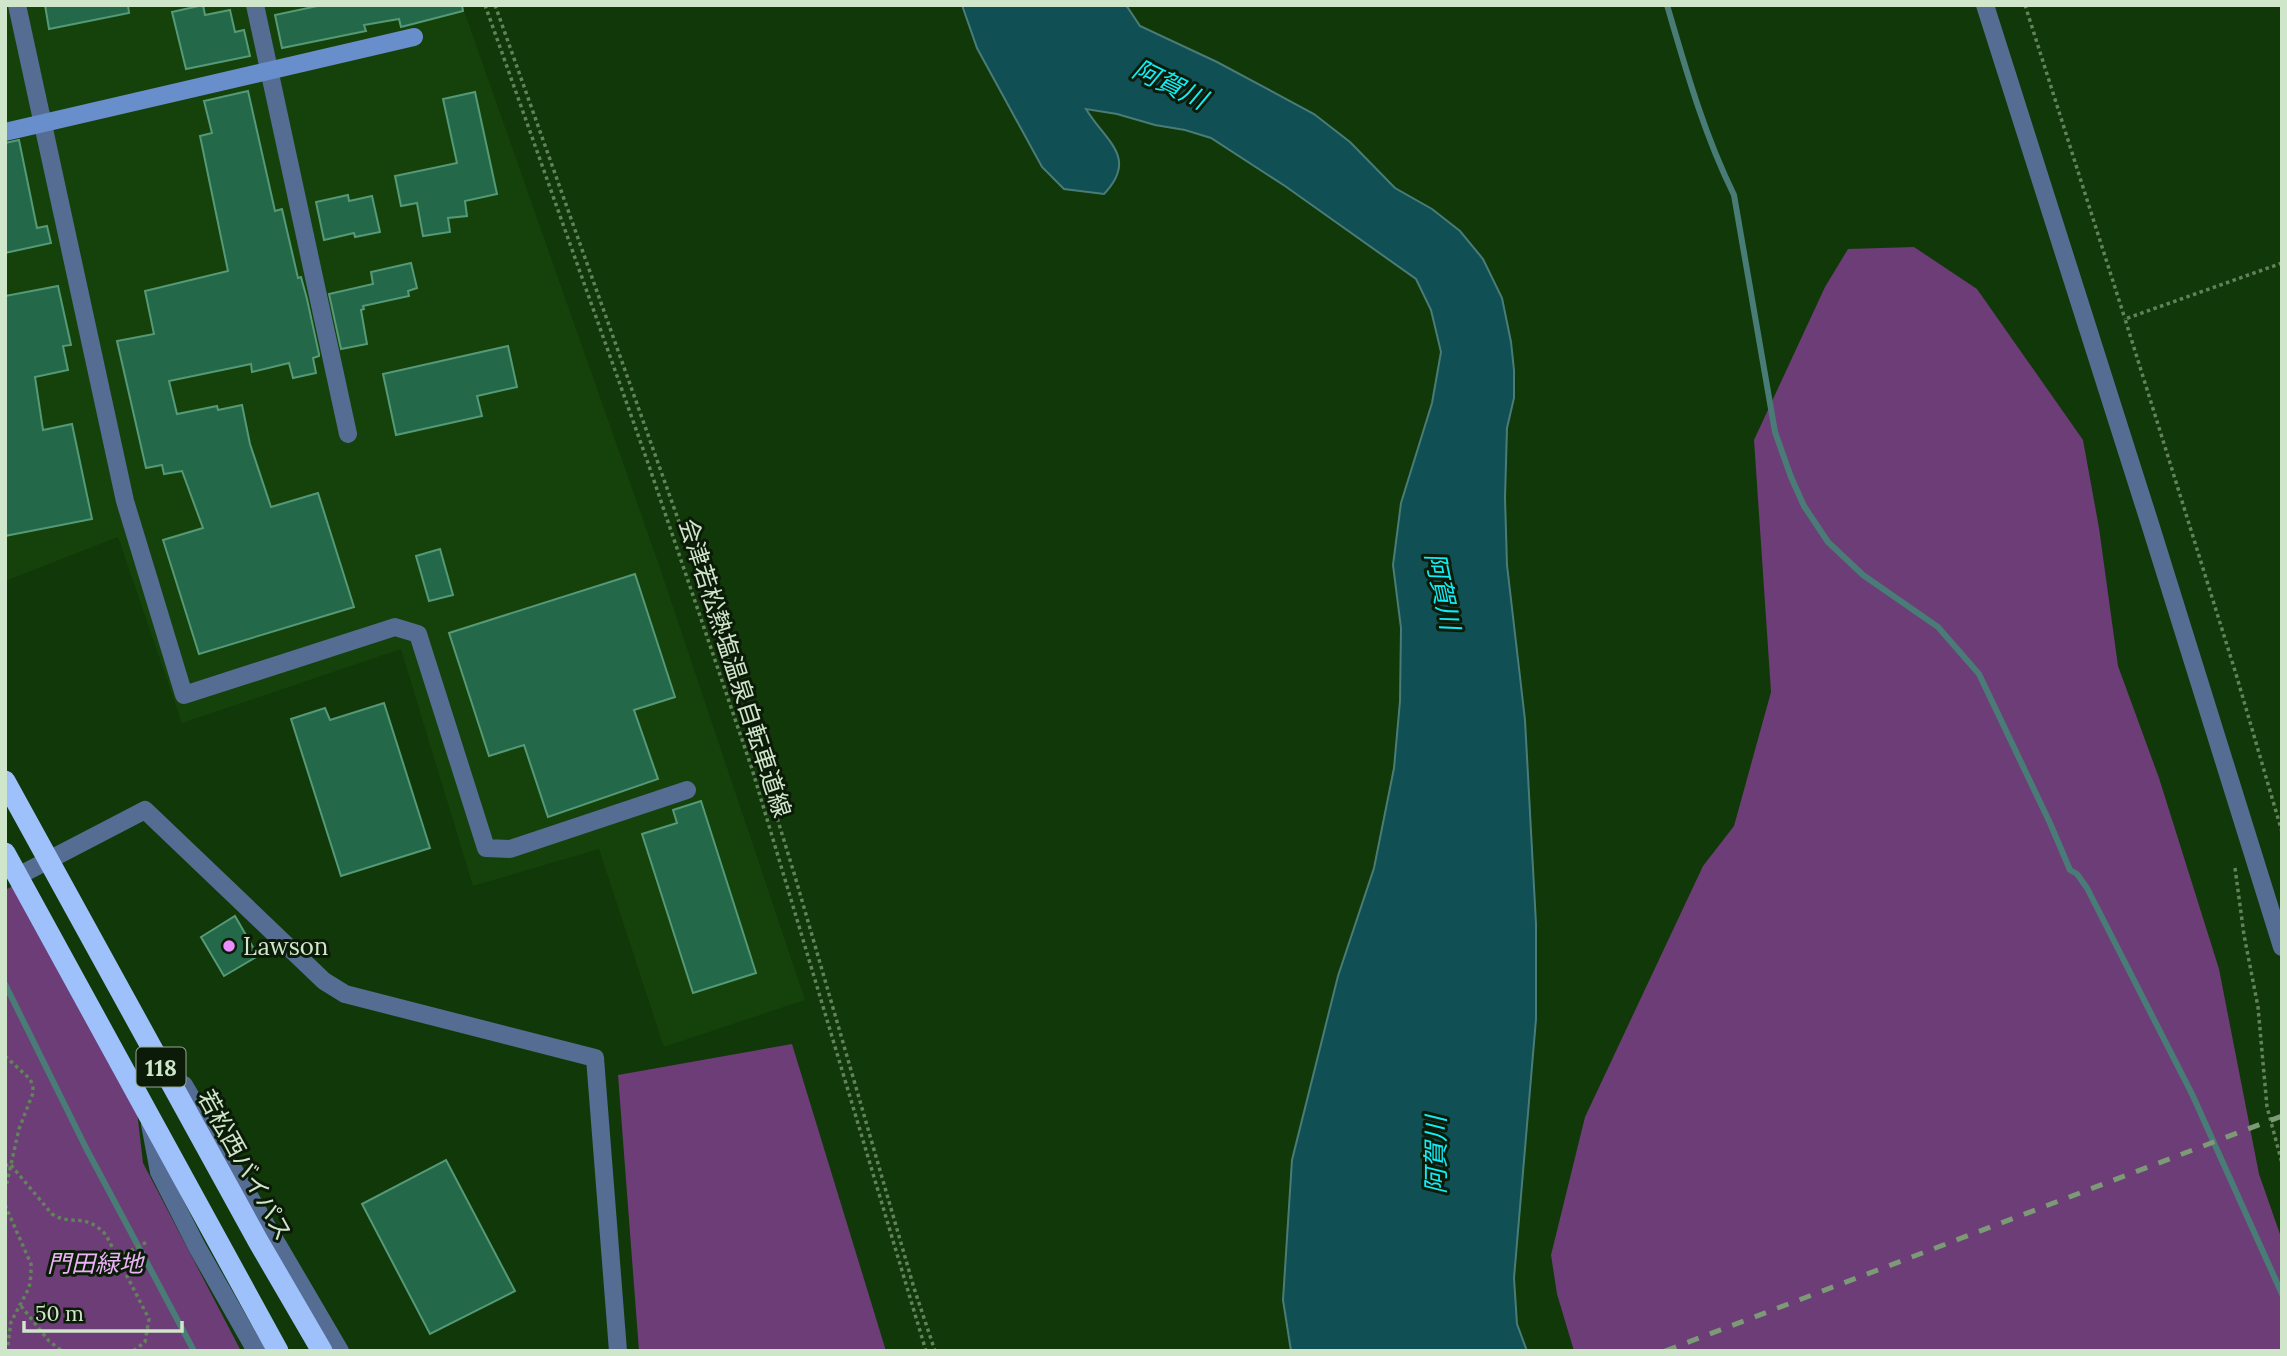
<svg xmlns="http://www.w3.org/2000/svg" width="2287" height="1356" font-family="Lora,'Noto Sans JP',serif">
<rect width="100%" height="100%" fill="#113808"/>
<path fill="#15420b" d="M5,5h457l197,560 146,435 -141,47 -65,-198 -126,37 -72,-237 -219,74 -64,-186 -113,44z"/>
<g fill="#6c3d76">
<path d="M1914,247l63,42 106,151 16,88 19,138 41,112 60,191 40,205 23,66v111h-708l-17,-57 -6,-39 34,-138 118,-251 31,-40 37,-134 -17,-252 71,-153 23,-38z"/>
<path d="M15,885l122,226 6,52 98,188h-236v-461z"/>
<path d="M792,1044l94,307h-247l-21,-276z"/>
</g>
<path fill="#104f53" stroke="#4a7c77" stroke-width="2" d="M962,5h164l14,21 77,36 97,52 36,28 45,46 37,21 28,22 23,28 19,39 9,44 3,28v28l-7,30 -2,70 2,67 18,155 11,204v95l-22,259 3,46 10,27h-236l-8,-51 9,-140 46,-184 36,-108 20,-100 6,-67 1,-73 -8,-63 8,-62 31,-100 9,-51 -10,-42 -15,-31 -131,-93 -74,-48 -26,-8 -30,-5 -38,-11 -31,-5c19,32 53,48 18,85l-40,-5 -22,-22 -65,-119z"/>
<g fill="none" stroke-linecap="round" stroke-linejoin="round">
<g stroke="#4a7c77" stroke-width="6">
<path d="M1667,5c19,65 37,129 67,190l41,237 16,45 13,29 24,36 35,33 75,52 41,47 71,149 20,47 7,4 10,14 105,206 90,200"/>
<path d="M5,984l81,164 108,203"/>
</g>
</g>
<g fill="#236849" stroke="#569977" stroke-width="2">
<path d="M45,5h83l1,8 -80,16z"/>
<path d="M203,5l2,10 25,-5 5,22 9,-2 6,26 -64,13 -14,-57z"/>
<path d="M322,5h140l1,6 -62,16 -2,-8 -35,6 2,6 -84,17 -7,-33z"/>
<path d="M248,91l27,120 7,-2 16,69 3,-1 6,22 12,55v2l-6,2 3,15 -23,5 -4,-15 -37,9 -1,-8 -82,17 8,33 40,-8 1,4 24,-5 8,39 21,63 47,-14 36,114 -155,47 -36,-114 40,-12 -21,-57 -18,3 -2,-9 -16,3 -29,-127 37,-7 -9,-43 83,-20 -28,-135 12,-3 -8,-32z"/>
<path d="M475,92l22,102 -32,7 2,15 -19,2 2,14 -27,4 -6,-33 -16,3 -6,-30 62,-13 -14,-64z"/>
<path d="M19,140l18,88 10,-2 4,17 -46,10v-110z"/>
<path d="M348,195l1,6 23,-5 8,36 -25,5 -1,-4 -30,7 -8,-38z"/>
<path d="M411,263l6,25 -9,3 1,5 -46,10 1,3 -3,1 6,34 -26,5 -12,-55 44,-10 -2,-12z"/>
<path d="M58,286l13,59 -8,1 5,24 -33,7 8,53 29,-6 20,95 -87,17v-240z"/>
<path d="M508,346l9,41 -40,9 5,20 -86,19 -13,-61z"/>
<path d="M440,549l13,46 -24,6 -13,-45z"/>
<path d="M635,574l40,123 -41,13 24,69 -110,38 -24,-72 -35,11 -40,-123z"/>
<path d="M384,703l46,145 -89,28 -50,-157 34,-11 5,12z"/>
<path d="M701,801l55,172 -63,20 -51,-159 35,-11 -4,-13z"/>
<path d="M235,916l23,40 -34,20 -23,-39z"/>
<path d="M446,1160l69,131 -85,43 -68,-130z"/>
</g>
<g fill="none" stroke-linecap="round" stroke-linejoin="round">
<g stroke="#62825b" stroke-width="3.5" stroke-dasharray="3.5 3.5" stroke-linecap="butt">
<path d="M485,5l163,458 104,306 174,582"/>
<path d="M495,5l236,663 63,205 120,415 21,63"/>
<path d="M2025,5l100,314"/>
<path d="M2282,263l-157,56 111,355 46,158"/>
<path d="M2235,868l9,67 14,72 9,100 15,56"/>
<path d="M5,1056l25,23 3,7v7l-14,36 -14,62"/>
<path d="M5,1166l5,-2 42,50c20,13 32,-3 54,21l43,84 -4,23 -12,9"/>
<path d="M5,1205l26,59v11l-2,13 -18,34 -4,29"/>
<path d="M118,1257l31,-16"/>
<path d="M21,1306l28,35 13,10"/>
</g>
<g stroke="#556c93" stroke-width="18">
<path d="M17,5l108,496 59,194 211,-68 23,7 68,214 24,1 177,-59"/>
<path d="M255,5l93,429"/>
<path d="M1985,5l165,519 132,423"/>
<path d="M18,876l127,-66 179,171 21,13 250,64 23,293"/>
<path d="M184,1085l156,266"/>
<path d="M150,1124l9,48 38,75 59,104"/>
</g>
<path stroke="#698ecc" stroke-width="18" d="M5,132l409,-95"/>
<g stroke="#9ec1fb" stroke-width="21">
<path d="M5,781l253,460 64,110"/>
<path d="M5,853l273,498"/>
</g>
<path stroke="#7c9a76" stroke-width="5" stroke-dasharray="12 12" stroke-linecap="butt" d="M1665,1351l617,-235"/>
</g>
<circle fill="#ea8dfd" stroke="#0b1b08" stroke-width="2.5" cx="229" cy="946" r="7"/>
<g text-anchor="middle" dominant-baseline="central" stroke-width="6" stroke-linejoin="round" paint-order="stroke">
<rect fill="#0b1b08" stroke="#95a990" stroke-width="2" x="136.5" y="1047.5" width="49" height="39" rx="5"/>
<g font-size="23" font-weight="bold" fill="#d0e6cb">
<text x="161" y="1067">118</text>
</g>
<g font-size="24" fill="#d0e6cb" stroke="#0b1b08">
<text transform="translate(735 668) rotate(72)">会津若松熱塩温泉自転車道線</text>
<text transform="translate(245 1165) rotate(61)">若松西バイパス</text>
</g>
<g font-size="24" fill="#d0e6cb" stroke="#0b1b08" text-anchor="start">
<text x="243" y="946">Lawson</text>
</g>
<g font-size="24" font-style="italic" fill="#eab3f6" stroke="#0b1b08">
<text x="95" y="1263">門田緑地</text>
</g>
<g font-size="26" font-style="italic" fill="#11edf7" stroke="#0b1b08">
<text transform="translate(1170 84) rotate(26)">阿賀川</text>
<text transform="translate(1443 591) rotate(78)">阿賀川</text>
<text transform="translate(1435 1155) rotate(-90)">阿賀川</text>
</g>
</g>
<rect width="2287" height="1356" fill="none" stroke="#d0e6cb" stroke-width="14"/>
<path d="M24 1321v10h158v-10" fill="none" stroke="#d0e6cb" stroke-width="3.5"/>
<text x="35" y="1321" font-size="21" fill="#d0e6cb" stroke="#0b1b08" stroke-width="5" paint-order="stroke">50 m</text>
</svg>
